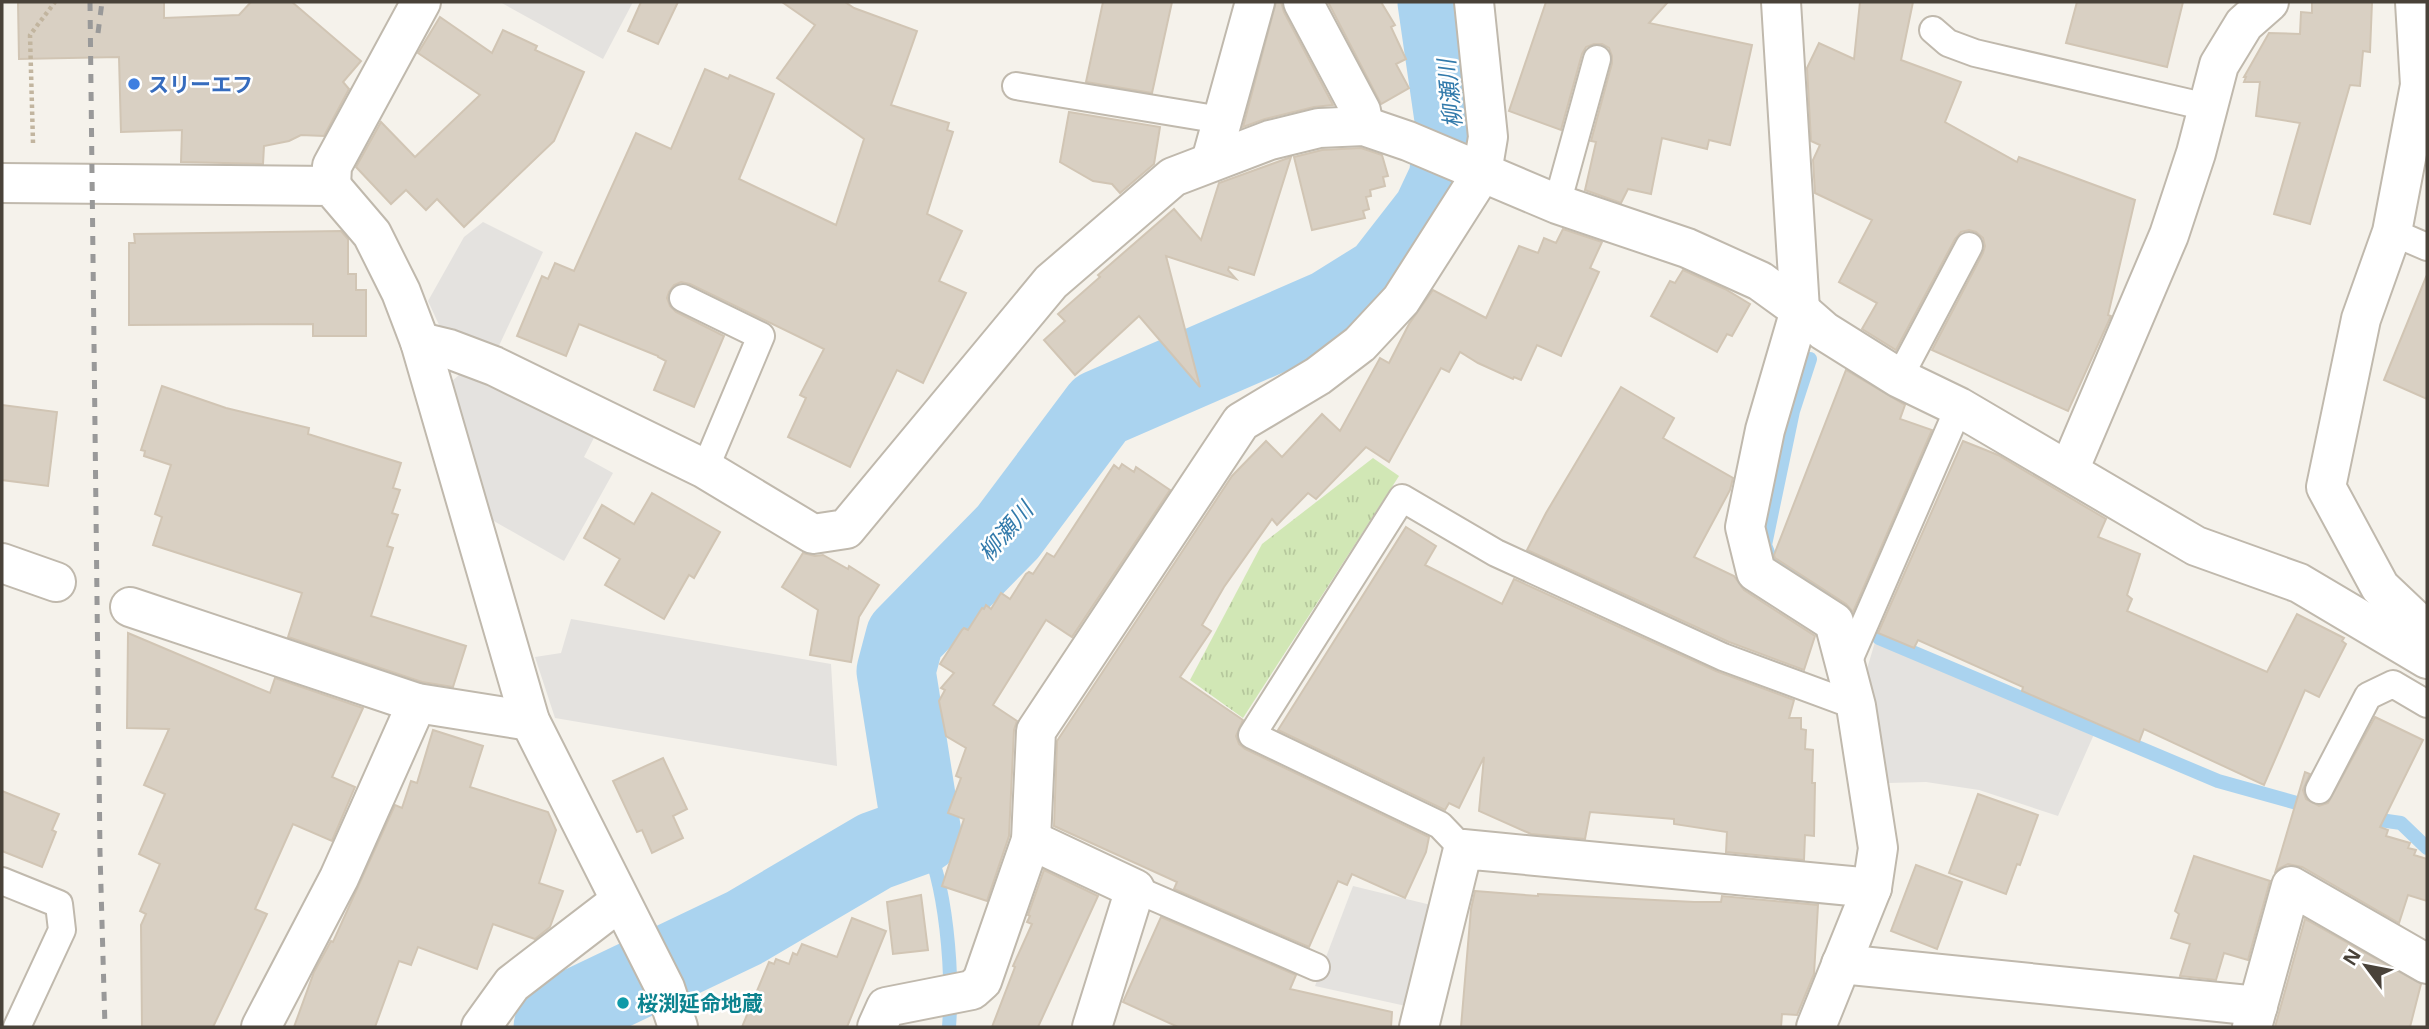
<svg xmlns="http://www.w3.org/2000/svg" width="2429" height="1029" font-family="'Noto Sans','Noto Sans JP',sans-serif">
<defs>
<pattern id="park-tufts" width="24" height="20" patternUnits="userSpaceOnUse" patternTransform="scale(1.75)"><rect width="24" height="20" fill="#d1e7b5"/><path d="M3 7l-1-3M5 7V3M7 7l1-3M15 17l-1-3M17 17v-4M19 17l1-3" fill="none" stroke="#b5c79c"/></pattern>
</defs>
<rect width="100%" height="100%" fill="#f5f2eb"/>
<path fill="url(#park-tufts)" d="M1373,458l26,18 -156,242 -53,-38 72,-136z"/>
<g fill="#e4e2df">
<path d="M500,2h133l-30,57z"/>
<path d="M483,222l60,30 -46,98 -57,-23 -12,-26 36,-64z"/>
<path d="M468,367l130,63 -14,27 29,16 -49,88 -72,-41 -41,-138z"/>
<path d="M571,619l260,45 6,102 -282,-48 -20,-61 26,-4z"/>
<path d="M1875,642l220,90 -37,84 -79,-26 -53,-8 -38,1 -24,-104z"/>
<path d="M1353,886l78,19 -25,101 -91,-20z"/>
</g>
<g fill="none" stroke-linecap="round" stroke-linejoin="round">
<g stroke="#aad3ef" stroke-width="14">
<path d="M1810,359l-17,52 -28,134 7,18 55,26"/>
<path d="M1879,638l339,143 93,26"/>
<path d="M2366,818l35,5 26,25"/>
<path d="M922,834c25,49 31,139 27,193"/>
</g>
<path stroke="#aad3ef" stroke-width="79" d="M553,1027l13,-14 178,-85 131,-77 47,-17 -26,-163 9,-34 103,-105 92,-123 230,-100 53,-33 49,-63 16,-34 7,-53 -18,-124"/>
</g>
<g fill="#d9d0c3" stroke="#d1c5b4" stroke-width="2">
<path d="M18,2h146v16l75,-3 12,-13h41l69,59 -18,21 6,7 -25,47 -23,-1 -12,6 -25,5 -1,18 -82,-2 1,-32 -61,2 -2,-75 -100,2z"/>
<path d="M641,2h37l-20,42 -30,-13z"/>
<path d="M782,2h63l9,6 63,23 -26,74 58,18 -2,7 6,2 -26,82 35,17 -23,50 27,12 -43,90 -26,-13 -47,97 -62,-30 18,-39 -6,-3 24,-46 -134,-65 -9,-2 -7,3 -5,7 -2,6 3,8 6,6 48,24 -30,71 -40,-17 12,-29 -8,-4v-1l-79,-32 -13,32 -49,-20 25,-60 6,3 7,-16 19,8 62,-138 35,16 34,-80 23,10 2,-4 44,19 -35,85 97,46 28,-86 -87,-61 38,-53z"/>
<path d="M1103,2h69l-20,91 -66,-11z"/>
<path d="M1276,2h5l3,10 49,93 -19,2 -49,12 -22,8z"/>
<path d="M1328,2h53l14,23 -4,2 15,32 -10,5 13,24 -28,16z"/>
<path d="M1546,2h122l-19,21 103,22 -22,100 -21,-5 -2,9 -45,-11 -11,56 -23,-5 -7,14 -36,-13 11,-48 -5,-1 21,-78v-7l-3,-8 -7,-4h-8l-8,3 -4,7 -21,76 -52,-19z"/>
<path d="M1860,2h53l-12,58 60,22 -16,40 72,40 2,-5 116,43 -27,115 3,1 -43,95 -136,-61 51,-97 2,-7 -2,-8 -7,-6 -7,-2 -8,2 -6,7 -59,111 -34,-21 15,-26 -38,-21 33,-62 -57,-27 -2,-33 7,-15 -9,-4 -4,-73 12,-25 35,16z"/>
<path d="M2077,2h106l-16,65 -101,-24z"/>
<path d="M2312,2h60l-2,50 -7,-1 -3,35 -10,-1 -40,139 -36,-10 26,-91 -44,-7 4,-34h-16l2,-5h-2l25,-44 31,1 1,-22 11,1z"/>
<path d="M440,17l52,36 11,-23 34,16 -2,4 49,22 -30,69 -90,86 -27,-28 -11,11 -20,-20 -15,14 -35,-37 25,-45 34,35 65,-62 -62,-42z"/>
<path d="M1069,112l91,15 -6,37 -34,29 -8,-9 -19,-3 -33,-19z"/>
<path d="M1361,148l21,7 6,21 -5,1 2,9 -15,4 1,6 -5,1 3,12 -6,2 2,7 -53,12 -18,-73 28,-7z"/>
<path d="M1291,157l-37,118 -25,-8 -1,3 8,9 -70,-23 34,131 -61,-71 -64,59 -31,-35 21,-19 -7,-7 42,-37 -2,-2 76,-66 27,31 18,-57z"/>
<path d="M1563,229l39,13 -12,26 9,4 -38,84 -24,-11 -16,35 -7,-3 -1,2 -35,-16 -18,-11 -11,20 -8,-4 -52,94 -23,-15 -50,52 -8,-6 -31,32 -5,-6 -48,68 -22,38 9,6 -31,46 63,43 -7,16 3,8 6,5 184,88 -3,15 -21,46 -53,-24 -5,11 -9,-4 -29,66 -135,-58 3,-7 -123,-56 3,-85 175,-265 34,-35 16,16 40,-43 18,17 40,-73 9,5 20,-39 24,-34 53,28 33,-72 19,7 6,-15 12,5z"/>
<path d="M341,231l7,8v35h8v16h10v46h-53v-12l-184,1v-82h6l-1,-9z"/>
<path d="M1683,270l42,19 25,15 -18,32 -5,-2 -10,18 -66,-36 19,-35 5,2z"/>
<path d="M2426,277l1,1v121l-43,-19z"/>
<path d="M1846,370l59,35 -5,14 32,11 -79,182 -7,-8 -71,-46 -1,-3z"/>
<path d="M162,386l64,22 83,20 -1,6 93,29 -8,25 7,2 -8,23 6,2 -11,31 6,2 -22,68 95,30 -13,41 -31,-5 -134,-45 14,-44 -149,-48 9,-28 -7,-3 16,-49 -27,-9 1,-5 -4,-1z"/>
<path d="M1621,387l53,31 -11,20 70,40 -3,12 -36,67 40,19 10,14 71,46 -11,34 -75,-28 -202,-92 19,-37z"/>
<path d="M2,405l55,7 -9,74 -46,-6z"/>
<path d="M1963,441l35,14 108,64 -8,18 42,17 -13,41 5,4 -5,12 140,61 30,-58 47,24 -2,3 4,3 -27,53 -14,-7 -41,95 -120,-56 -5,13 -117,-51 1,-4 -105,-47 -4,8 -36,-15z"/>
<path d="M1122,464l12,8 2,-5 34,23 -98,147 -26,-17 -53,85 24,16 -3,9 -5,106 -22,65 -45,-15 22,-67 -16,-6 13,-35 -5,-2 10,-28 -20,-12 -7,-35 6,-11 -4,-2 13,-15 -14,-9 22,-34 2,-2 4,2 14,-22 2,1 2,-4 5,4 10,-16 9,6 16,-25 3,-2 4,2 14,-21 7,4 60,-92 5,4z"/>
<path d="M652,493l68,39 -26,46 -5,-3 -25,44 -59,-34 15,-26 -36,-21 18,-33 32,19z"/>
<path d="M1406,527l30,19 -11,19 77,39 12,-25 202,92 78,29 -5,18h12v11l5,1 -1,19 8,1 -1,33h3l-1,53 -9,-1 -1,25 -78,-8 1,-20 -53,-8v-5l-84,-7 -5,27 -54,-5 -52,-23 5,-54 -25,51 -10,-5 -4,7 -167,-80z"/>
<path d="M803,553l12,3 8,-1 25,14 1,-3 30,19 -20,32 -8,45 -41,-7 8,-45 -36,-23z"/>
<path d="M128,633l142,60 5,-15 88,30 -31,69 23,10 -23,54 -39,-17 -38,85 12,5 -54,113h-71l-1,-102 5,-11 -6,-3 20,-47 -21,-10 26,-60 -21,-9 25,-56 -42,-1z"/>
<path d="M2375,717l48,23 -43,87 8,3 -2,6 24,7 -2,5 8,2 -2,5 13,4v42l-19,-6 -9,28 -97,-56 -14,-3 -10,5 -3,4 30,-101 5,2 -7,16 3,9 13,7 9,-3z"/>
<path d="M433,730l50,16 -13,41 78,25 8,18 -17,53 24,8 -13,36 -15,12 -42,-15 -16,45 -59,-22 -7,18 -12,-4 -24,66h-81l20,-55 17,-31 2,1 62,-137 7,3 9,-27 6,2z"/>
<path d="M663,758l24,51 -14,7 10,22 -31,15 -10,-23 -5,2 -24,-51z"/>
<path d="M2,791l57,23 -7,16 4,2 -14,35 -40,-16z"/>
<path d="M1978,794l60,21 -18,50 -3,-1 -11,30 -57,-21z"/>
<path d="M2194,856l76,25 -22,79 -24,-7 -8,27 -36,-4 10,-32 -19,-6 8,-24 -4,-3z"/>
<path d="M1916,865l46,17 -25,67 -46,-18z"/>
<path d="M1044,870l54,26 -60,131h-46l23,-60 -2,-1 19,-42 -5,-2 3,-6 -2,-1z"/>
<path d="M1475,891l63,5v-2l156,8h27l1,-6 96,9 -4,69 -17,41 -15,-1 -1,13h-320l10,-118z"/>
<path d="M921,895l7,55 -35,4 -6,-52z"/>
<path d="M1161,917l135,58 -6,14 102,23 -1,15h-213l-55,-25z"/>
<path d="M852,918l34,13 -39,96h-105l27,-65 5,2 2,-5 13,5 4,-11 4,2 5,-11 35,13z"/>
<path d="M2305,919l116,65 -11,43h-135z"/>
</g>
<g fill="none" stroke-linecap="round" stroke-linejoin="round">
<defs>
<g id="lane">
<path d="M1933,30l15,13 27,10 232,54"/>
<path d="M1016,86l205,34"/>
<path d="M1557,204l40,-145"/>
<path d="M2392,232l35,15"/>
<path d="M683,298l78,38 -56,133"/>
<path d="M1899,378l70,-132"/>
<path d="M1846,667l113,-260"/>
<path d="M2319,790l49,-94 25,-12 34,20"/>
<path d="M1463,849l-23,-24 -188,-90 150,-237 94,55 227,104 133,49"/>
<path d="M2,881l57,23 3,26 -45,97"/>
<path d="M1135,889l181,78"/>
</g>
<g id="street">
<path d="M1303,2l58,109 3,15"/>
<path d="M1781,2l19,308 -35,120 -20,97 11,45 78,50 22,84 22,142 -6,40 -56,139"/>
<path d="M2415,2l5,83 -28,147 -31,87 -35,168 54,100 38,36 9,16"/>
<path d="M1211,161l44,-159"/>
<path d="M2,183l329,3 41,48 29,58 19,50 110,379 135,267 13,39"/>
<path d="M331,186l1,-20 89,-164"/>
<path d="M420,342l29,7 45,17 211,103 108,65 33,-5 205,-247 122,-105 97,-37 49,-12 45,-2 44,15 149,63 130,44 73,33 40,29 24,21 75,47 60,29 237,139 103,37 128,76"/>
<path d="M2069,470l100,-235 27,-82 23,-88 25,-41 25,-22"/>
<path d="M2,563l54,19"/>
<path d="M130,607l287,96 113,18"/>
<path d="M1031,840l104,49 -43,138"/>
<path d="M1841,964l417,42"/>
<path d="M261,1027l78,-149 78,-175"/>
<path d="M481,1027l31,-43 108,-83"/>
<path d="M877,1027l9,-20 86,-17 10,-9 49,-141 5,-109 205,-309 77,-46 42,-32 41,-44 81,-127 6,-36 -14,-135"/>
<path d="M1419,1027l44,-178 409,39"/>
<path d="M2252,1027l39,-141 136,78"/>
</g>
</defs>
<use href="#lane" stroke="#c0b9ad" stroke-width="30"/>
<use href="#street" stroke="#c0b9ad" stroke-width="42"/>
<path stroke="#c2b59f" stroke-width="4.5" stroke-dasharray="3.5 3.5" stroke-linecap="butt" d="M33,143l-3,-108 25,-33"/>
<use href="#lane" stroke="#fff" stroke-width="26"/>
<use href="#street" stroke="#fff" stroke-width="38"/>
<g stroke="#999" stroke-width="5" stroke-dasharray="9 9" stroke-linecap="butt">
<path d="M90,2l10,851 5,174"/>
<path d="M98,33l4,-31"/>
</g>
</g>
<circle fill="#3f7fe0" stroke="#fff" stroke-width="2.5" cx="134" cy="84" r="7"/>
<circle fill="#0f9aa8" stroke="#fff" stroke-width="2.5" cx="623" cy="1003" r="7"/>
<g text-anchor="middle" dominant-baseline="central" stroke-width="5" stroke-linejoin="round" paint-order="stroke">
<g font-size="21" font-weight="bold" fill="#366cbe" stroke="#fff" text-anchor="start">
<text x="148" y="84">スリーエフ</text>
</g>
<g font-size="21" font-weight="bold" fill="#0d838f" stroke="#fff" text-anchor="start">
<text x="637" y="1003">桜渕延命地蔵</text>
</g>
<g font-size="23" font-style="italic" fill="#327aab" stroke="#fff">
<text transform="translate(1449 94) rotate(-96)">柳瀬川</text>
<text transform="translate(1005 531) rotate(-49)">柳瀬川</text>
</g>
</g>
<rect width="2429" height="1029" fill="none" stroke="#494239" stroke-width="7"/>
<g transform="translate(2366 966) rotate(302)" stroke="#ffffff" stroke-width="5" paint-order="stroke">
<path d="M0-5L12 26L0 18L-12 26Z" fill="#494239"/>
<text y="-10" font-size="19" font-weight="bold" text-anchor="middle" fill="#494239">N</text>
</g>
</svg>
